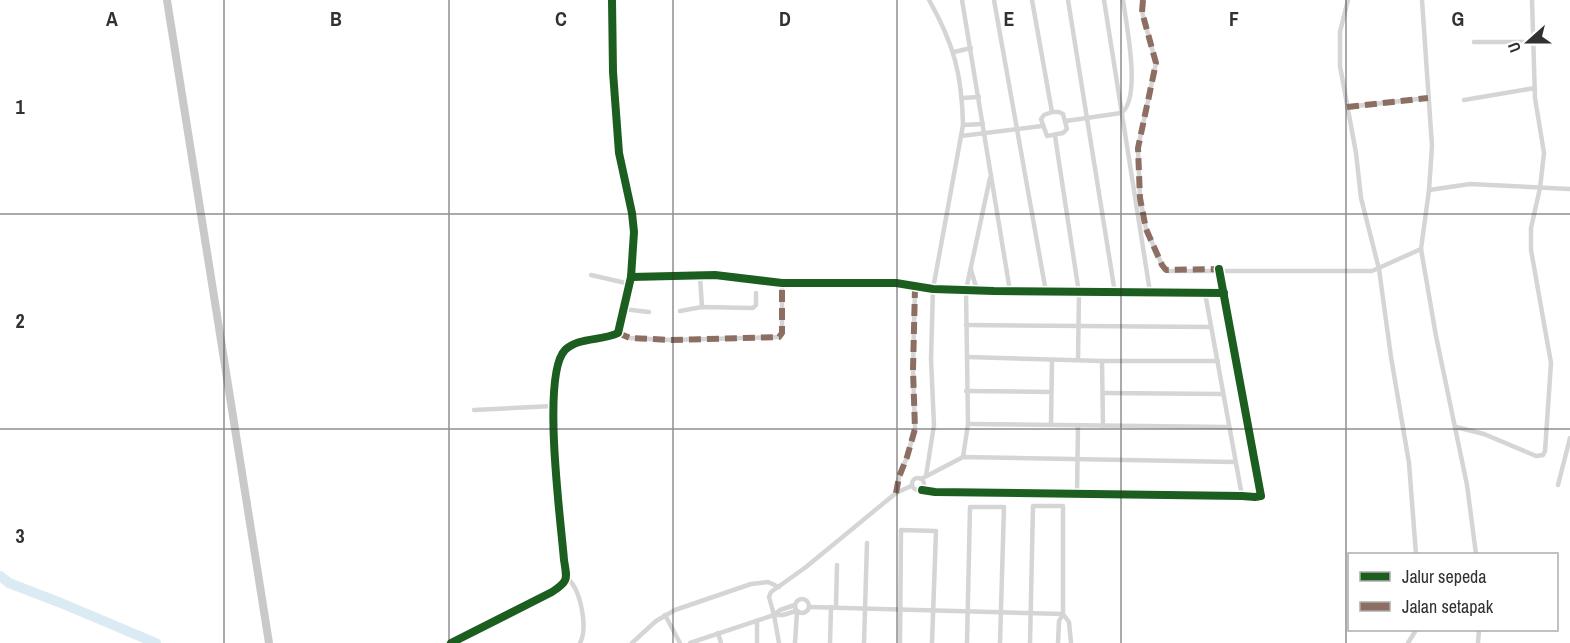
<svg xmlns="http://www.w3.org/2000/svg" width="1570" height="643" font-family="'Archivo Narrow',sans-serif">
<rect width="100%" height="100%" fill="#fff"/>
<g fill="none" stroke-linecap="round" stroke-linejoin="round">
<path stroke="#dbebf3" stroke-width="10" d="M0,576l9,7 52,20 95,40"/>
<g stroke="#d5d5d5" stroke-width="4.5">
<path d="M962,0l48,291"/>
<path d="M994,0l52,292"/>
<path d="M1032,0l20,112"/>
<path d="M1068,0l47,293"/>
<path d="M1104,0l46,292"/>
<path d="M1143,0l-1,12 14,51 -18,85 2,50 6,31 18,40 5,2h203l49,-22"/>
<path d="M1348,0l-8,32v34l16,87 5,45 18,71 12,88 18,106 7,91"/>
<path d="M1422,0l10,146 -3,44 -8,59 15,87 31,149 9,69"/>
<path d="M1474,42h59"/>
<path d="M954,52l17,-4"/>
<path d="M962,98l17,-1"/>
<path d="M1464,100l71,-12"/>
<path d="M1347,107l81,-9"/>
<path d="M1052,112h7l4,2 4,15 -4,4 -16,3 -6,-17 3,-4z"/>
<path d="M1066,121l55,-8c21,-13 5,-91 2,-113"/>
<path d="M963,125l20,-1"/>
<path d="M961,136l81,-10"/>
<path d="M1055,136l24,157 -1,66"/>
<path d="M1429,190l41,-6 100,5"/>
<path d="M971,270l6,20"/>
<path d="M591,275l39,9"/>
<path d="M700,276l2,31"/>
<path d="M631,277l84,-2 67,8h114l37,6 61,2 230,2"/>
<path d="M1205,293l37,203"/>
<path d="M623,309l26,3"/>
<path d="M680,311l22,-4 51,1 3,-3v-12"/>
<path d="M966,325l245,2"/>
<path d="M618,333l12,5 41,2 108,-3 3,-4v-50"/>
<path d="M967,357l135,4h116"/>
<path d="M1102,361l1,65"/>
<path d="M966,391l85,1"/>
<path d="M1104,393l119,1"/>
<path d="M474,410l79,-4"/>
<path d="M968,424l260,3"/>
<path d="M1051,425l1,-65"/>
<path d="M1456,427l28,7 52,22 7,-1 2,-4 6,-88 -20,-113v-22l9,-40 4,-35 -9,-55 -3,-98"/>
<path d="M963,457l5,-33 -2,-134 24,-112"/>
<path d="M926,476l8,-51 -3,-66 2,-70 30,-164c-1,-50 -9,-81 -34,-125"/>
<circle cx="918" cy="484" r="6"/>
<path d="M921,479l42,-22 272,5"/>
<path d="M1558,485l12,-47"/>
<path d="M922,490l13,2 307,4 13,1 6,-1 -42,-227"/>
<path d="M896,493l3,-16 8,-20 8,-28 -2,-59 2,-83"/>
<path d="M1077,494l1,-69"/>
<path d="M567,578c14,11 21,50 13,65"/>
<circle cx="802" cy="606" r="7"/>
<path d="M809,607l254,7"/>
<path d="M836,607l1,-42"/>
<path d="M1063,614l6,8 2,21"/>
<path d="M665,615l15,28"/>
<path d="M774,615l5,28"/>
<path d="M774,615l6,-5 15,-5"/>
<path d="M774,615h9l13,-4"/>
<path d="M718,633l3,10"/>
<path d="M451,643l101,-51c17,-11 15,-13 12,-32 -3,-38 -23,-185 1,-210 13,-13 37,-9 53,-17l13,-56 3,-45 -2,-19 -13,-60 -6,-81 -1,-72"/>
<path d="M632,643l24,-22 19,-11 76,-26 17,-2 11,5"/>
<path d="M690,643l84,-28 -5,-18 2,-5 35,-25 90,-74 15,-7"/>
<path d="M757,643v-22"/>
<path d="M795,643l2,-31"/>
<path d="M830,643l1,-36"/>
<path d="M864,643l3,-100"/>
<path d="M900,643l1,-113 35,1 -4,112"/>
<path d="M967,643l3,-136h34l-4,136"/>
<path d="M1030,643l3,-137h30v108l-4,7 -1,22"/>
<path d="M1408,643l8,-13"/>
<path d="M1478,643l1,-13"/>
</g>
<path stroke="#c9c9c9" stroke-width="8" d="M167,0l102,643"/>
<g stroke="#8d6e63" stroke-width="6" stroke-dasharray="12 6" stroke-linecap="butt">
<path d="M1143,0l-1,12 14,51 -18,85 2,50 6,31 16,36 4,5 53,-1"/>
<path d="M1347,107l81,-9"/>
<path d="M618,333l12,5 41,2 108,-3 3,-4v-50"/>
<path d="M896,493l3,-16 8,-20 8,-28 -2,-59 2,-83"/>
</g>
<defs>
<g id="cycleway">
<path d="M631,277l84,-2 67,8h114l37,6 61,2 230,2"/>
<path d="M922,490l13,2 307,4 13,1 6,-1 -42,-227"/>
<path d="M451,643l101,-51c17,-11 15,-13 12,-32 -3,-38 -23,-185 1,-210 13,-13 37,-9 53,-17l13,-56 3,-45 -2,-19 -13,-60 -6,-81 -1,-72"/>
</g>
</defs>
<use href="#cycleway" stroke="#fff" stroke-width="11"/>
<use href="#cycleway" stroke="#1b5e20" stroke-width="8"/>
</g>
<path fill="none" stroke="#313131" stroke-width="1.5" stroke-opacity="0.55" d="M224,0v643M449,0v643M673,0v643M897,0v643M1121,0v643M1346,0v643M0,214h1570M0,429h1570"/>
<g font-size="20" text-anchor="middle" font-weight="bold" fill="#313131" stroke="#fff" stroke-width="6" stroke-linejoin="round" paint-order="stroke">
<text x="112" y="26">A</text>
<text x="336" y="26">B</text>
<text x="561" y="26">C</text>
<text x="785" y="26">D</text>
<text x="1009" y="26">E</text>
<text x="1234" y="26">F</text>
<text x="1458" y="26">G</text>
<text x="20" y="114">1</text>
<text x="20" y="328">2</text>
<text x="20" y="543">3</text>
</g>
<rect x="1348" y="553" width="210" height="78" fill="#ffffff" stroke="#adadad" stroke-width="1.5"/>
<rect x="1360" y="572" width="30" height="9" fill="#1b5e20" stroke="#adadad" stroke-width="1.5"/>
<text x="1402" y="583" font-size="18" fill="#313131">Jalur sepeda</text>
<rect x="1360" y="602" width="30" height="9" fill="#8d6e63" stroke="#adadad" stroke-width="1.5"/>
<text x="1402" y="613" font-size="18" fill="#313131">Jalan setapak</text>
<g transform="translate(1528 42) rotate(249)" stroke="#ffffff" stroke-width="4.5" paint-order="stroke">
<path d="M0-4.5L10 22L0 15L-10 22Z" fill="#313131"/>
<text y="-9" font-size="16" font-weight="bold" text-anchor="middle" fill="#313131">U</text>
</g>
</svg>
